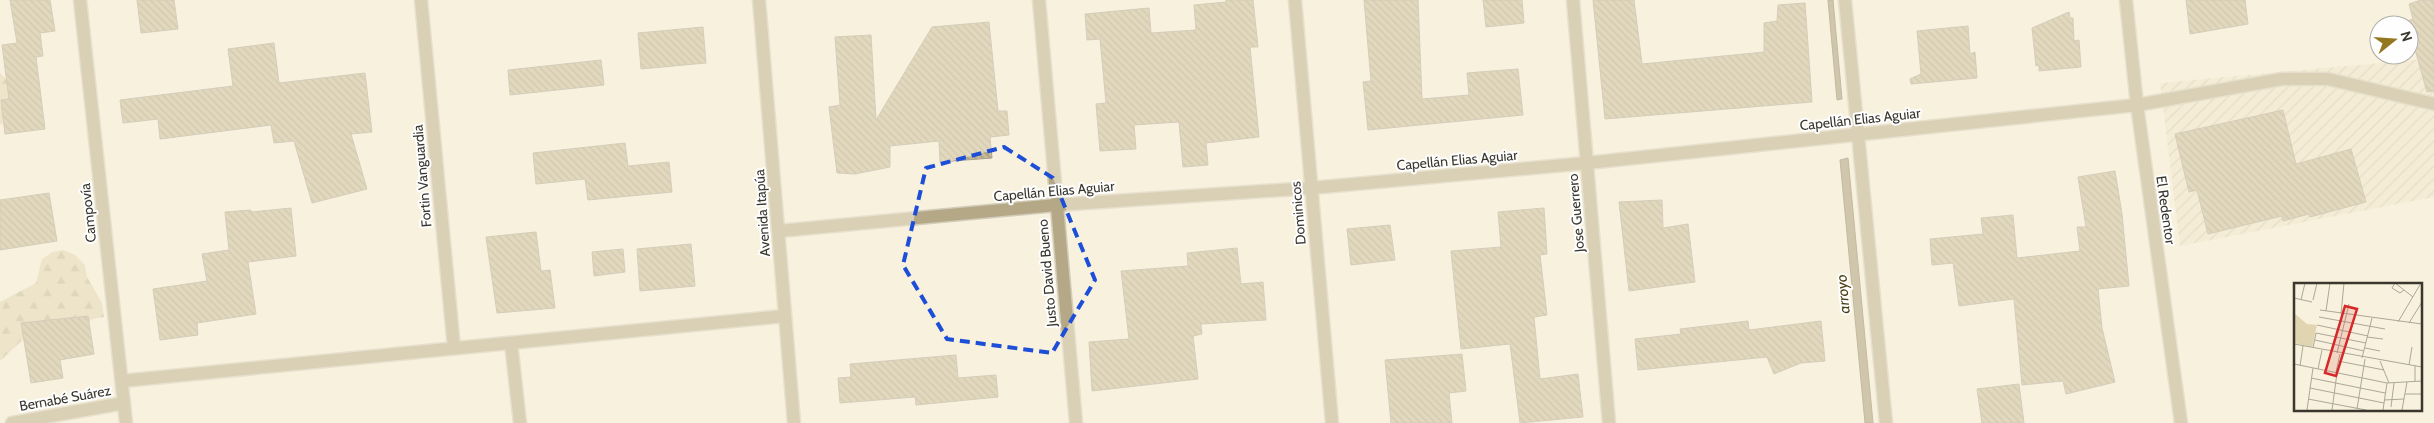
<svg xmlns="http://www.w3.org/2000/svg" width="2434" height="423" font-family="Cabin,sans-serif">
<defs>
<pattern id="industrial-furrows" width="10" height="10" patternUnits="userSpaceOnUse" patternTransform="scale(1.25)"><rect width="10" height="10" fill="#f1e7cc"/><path d="M-1 1l2-2M0 10L10 0M9 11l2-2" fill="none" stroke="#cfc7b0"/></pattern>
<pattern id="forest-firs" width="22" height="20" patternUnits="userSpaceOnUse" patternTransform="scale(1.25)"><rect width="22" height="20" fill="#e1d4b1"/><path d="M5 1l3.5 6h-7zM16 11l3.5 6h-7z" fill="#c2b799"/></pattern>
<pattern id="building-back-hatch" width="6" height="6" patternUnits="userSpaceOnUse" patternTransform="scale(1.25)"><rect width="6" height="6" fill="#c7ba97"/><path d="M-1 5l2 2M0 0l6 6M5-1l2 2" fill="none" stroke="#a3987c"/></pattern>
</defs>
<rect width="100%" height="100%" fill="#f8f1dd"/>
<path fill="url(#industrial-furrows)" d="M2434,54v143l-254,49 -20,-163 254,-23z"/>
<g fill="url(#forest-firs)">
<path d="M0,73c14,12 11,27 10,44l-10,8z"/>
<path d="M64,250l11,5 10,10 2,12 15,26 2,14 -12,2 -7,10 -19,-4 -11,-6 -22,11 -33,31v-59l36,-19 6,-24 11,-7z"/>
</g>
<g fill="#9f9371" stroke="#81775d">
<path d="M1828,0h5l9,99 -5,1z"/>
<path d="M1848,158l25,265h-8l-25,-263z"/>
</g>
<g fill="url(#building-back-hatch)" stroke="#a9a290">
<path d="M10,0h40l5,31 -15,2 3,23 -7,1 9,72 -40,5 -4,-34 8,-1 -7,-54 15,-2z"/>
<path d="M137,0h37l4,29 -37,4z"/>
<path d="M1226,0h27l5,47h-8l9,90 -53,6 2,22 -25,2 -4,-45 -45,3 2,24 -36,2 -4,-47 10,-1 -6,-64 -13,1 -2,-26 64,-6 2,25 45,-3 -2,-25 32,-3z"/>
<path d="M1364,0h54l4,99 47,-4 -2,-22 51,-4 5,46 -155,15 -5,-48 8,-1z"/>
<path d="M1483,0h39l2,23 -38,4z"/>
<path d="M1593,0h41l8,64 122,-12v-29l13,-2 1,-16 27,-2 7,99 -207,17z"/>
<path d="M2186,0h59l3,24 -58,10z"/>
<path d="M2421,0h13v91l-7,1 -20,-71 6,-2 -4,-15z"/>
<path d="M2069,12l1,6h3l1,23 5,-1 2,27 -42,4v-6l-3,1 -4,-38z"/>
<path d="M989,22l9,89h9l2,24 -19,2 2,21 -52,4 -1,-21 -49,5v21l-35,7 -18,-1 -8,-66 11,-2 -5,-68 36,-2 5,85 56,-93z"/>
<path d="M1968,26l2,28 5,-2 2,26 -66,6 -1,-5 11,-5 -4,-43z"/>
<path d="M703,27l3,36 -65,6 -3,-36z"/>
<path d="M274,43l5,40 86,-10 7,59 -21,2 16,55 -55,14 -18,-62 -20,2 -3,-18 -111,14 -2,-20 -35,4 -3,-23 113,-14 -5,-37z"/>
<path d="M601,60l3,25 -94,10 -2,-25z"/>
<path d="M2283,110l13,54 55,-15 15,53 -56,15 -1,-3 -26,7 -1,-5 -74,18 -11,-44 -8,2 -14,-58z"/>
<path d="M625,143l3,23 41,-4 3,30 -84,8 -3,-21 -49,5 -3,-31z"/>
<path d="M2115,171l7,43 7,72 -31,3 4,39 13,54 -49,12 -3,-13 -41,4 -8,-86 -55,7 -6,-43 -21,2 -2,-26 53,-5 -2,-16 32,-3 4,43 63,-7 -3,-24h9l-8,-50z"/>
<path d="M49,193l8,48 -57,9v-50z"/>
<path d="M1662,200l1,28 25,-4 7,58 -66,9 -10,-89z"/>
<path d="M291,208l5,48 -48,6 8,52 -59,9 1,12 -38,5 -7,-51 54,-8 -5,-27 27,-4 -4,-38 26,-2v2z"/>
<path d="M1544,208l3,46 -7,1 7,60 -13,2 6,62 38,-5 5,43 -63,6 -10,-79 -49,5 -10,-98 50,-4 -3,-35z"/>
<path d="M1390,225l5,35 -44,5 -4,-36z"/>
<path d="M536,232l5,39 9,-1 5,38 -58,5 -11,-76z"/>
<path d="M691,244l4,42 -55,5 -3,-42z"/>
<path d="M1237,248l4,36 22,-2 3,38 -65,4 1,10 -9,2 5,43 -106,12 -3,-49 40,-3 -8,-68 67,-5 -1,-13z"/>
<path d="M623,249l2,23 -31,4 -2,-24z"/>
<path d="M88,316l6,38 -34,6 3,18 -32,5 -10,-60z"/>
<path d="M1748,321l1,9 72,-9 4,40 -24,2 -27,11 -7,-17 -129,13 -3,-31 46,-5 -1,-5z"/>
<path d="M1462,354l4,37 -17,2 3,30h-61l-6,-63z"/>
<path d="M956,355l2,23 38,-3 2,22 -82,8 -1,-8 -75,6 -2,-25 13,-1 -1,-13z"/>
<path d="M2019,384l5,39h-42l-5,-34z"/>
</g>
<g fill="none" stroke-linecap="round" stroke-linejoin="round">
<defs>
<path id="lane" d="M2137,105l145,-26h46l106,25"/>
<g id="street">
<path d="M80,0l46,423"/>
<path d="M421,0l33,348"/>
<path d="M759,0l35,423"/>
<path d="M1039,0l37,423"/>
<path d="M1295,0l37,423"/>
<path d="M1573,0l36,423"/>
<path d="M1845,0l41,423"/>
<path d="M2126,0l11,105 44,318"/>
<path d="M779,231l277,-26 255,-17 276,-25 550,-58"/>
<path d="M511,343l9,80"/>
<path d="M122,381l662,-65"/>
<path d="M12,423l112,-20"/>
</g>
</defs>
<use href="#lane" stroke="#d2ccba" stroke-width="15"/>
<use href="#street" stroke="#d2ccba" stroke-width="15"/>
<use href="#lane" stroke="#b5a886" stroke-width="12"/>
<use href="#street" stroke="#b5a886" stroke-width="12"/>
</g>
<path d="M0 0H2434V423H0ZM1004,147l49,31 42,102 -43,73 -105,-14 -44,-74 23,-97z" fill="#f8f1dd" fill-opacity=".55" fill-rule="evenodd"/>
<path fill="none" stroke="#1d4ed8" stroke-width="4" stroke-dasharray="10 6" stroke-linejoin="round" d="M1004,147l49,31 42,102 -43,73 -105,-14 -44,-74 23,-97z"/>
<g text-anchor="middle" dominant-baseline="central" stroke-width="4" stroke-linejoin="round" paint-order="stroke">
<g font-size="14" fill="#3a372f" stroke="#fefefe">
<text transform="translate(1860 119) rotate(-6)">Capellán Elias Aguiar</text>
<text transform="translate(1457 160) rotate(-5)">Capellán Elias Aguiar</text>
<text transform="translate(422 176) rotate(-95)">Fortin Vanguardia</text>
<text transform="translate(1054 191) rotate(-5)">Capellán Elias Aguiar</text>
<text transform="translate(2166 210) rotate(82)">El Redentor</text>
<text transform="translate(88 213) rotate(-96)">Campovía</text>
<text transform="translate(762 213) rotate(-94)">Avenida Itapúa</text>
<text transform="translate(1298 213) rotate(-95)">Dominicos</text>
<text transform="translate(1576 213) rotate(-95)">Jose Guerrero</text>
<text transform="translate(1047 273) rotate(-95)">Justo David Bueno</text>
<text transform="translate(65 398) rotate(-10)">Bernabé Suárez</text>
</g>
<g font-size="15" font-style="italic" fill="#4b3d11" stroke="#fefefe">
<text transform="translate(1843 294) rotate(-95)">arroyo</text>
</g>
</g>
<g transform="translate(2294 283)">
<rect width="128" height="128" fill="#f8f1dd"/>
<path d="M0,30l13,11 10,1 -5,22 -18,-4z" fill="#e1d4b1"/>
<path fill="none" stroke="#aca797" stroke-width="1" d="M101,0l18,14M101,0l-3,5 8,5 4,-3M0,15l18,4M7,17l4,-17M19,17l4,-17M26,27l102,14M32,28l4,-28M47,31l3,-31M25,34l66,12M104,39l23,-39M115,40l13,-21M23,42l51,11M73,54l16,2M21,57l49,11M0,61l128,23M19,65l3,-15 50,10M71,65l15,3M43,70l12,-49M68,75l10,-40M44,78l46,9M86,78l9,22M0,81l93,19 35,-2M115,82l3,-18M6,83l3,-20M24,86l4,-19M42,89l4,-18M17,95l74,15M121,99v-16M16,105l74,15M111,111h17M14,116l58,11M90,117l20,-1M97,124l3,-24M63,126l8,-50M13,127l6,-42M38,127l5,-37M89,127l4,-27M108,127l5,-28"/>
<path fill="#d62828" fill-opacity="0.15" stroke="#d62828" stroke-width="2.5" d="M51,23l12,3 -21,67 -11,-3z"/>
<rect width="128" height="128" fill="none" stroke="#3a372f" stroke-width="2.5"/>
</g>
<g transform="translate(2394 40) rotate(73)"><circle r="24" fill="#fefefe" stroke="#b0aeab"/>
<path d="M0-4L9 19L0 12L-9 19Z" fill="#93771e"/>
<text y="-8" font-size="14" font-weight="bold" text-anchor="middle" fill="#3a372f">N</text>
</g>
</svg>
